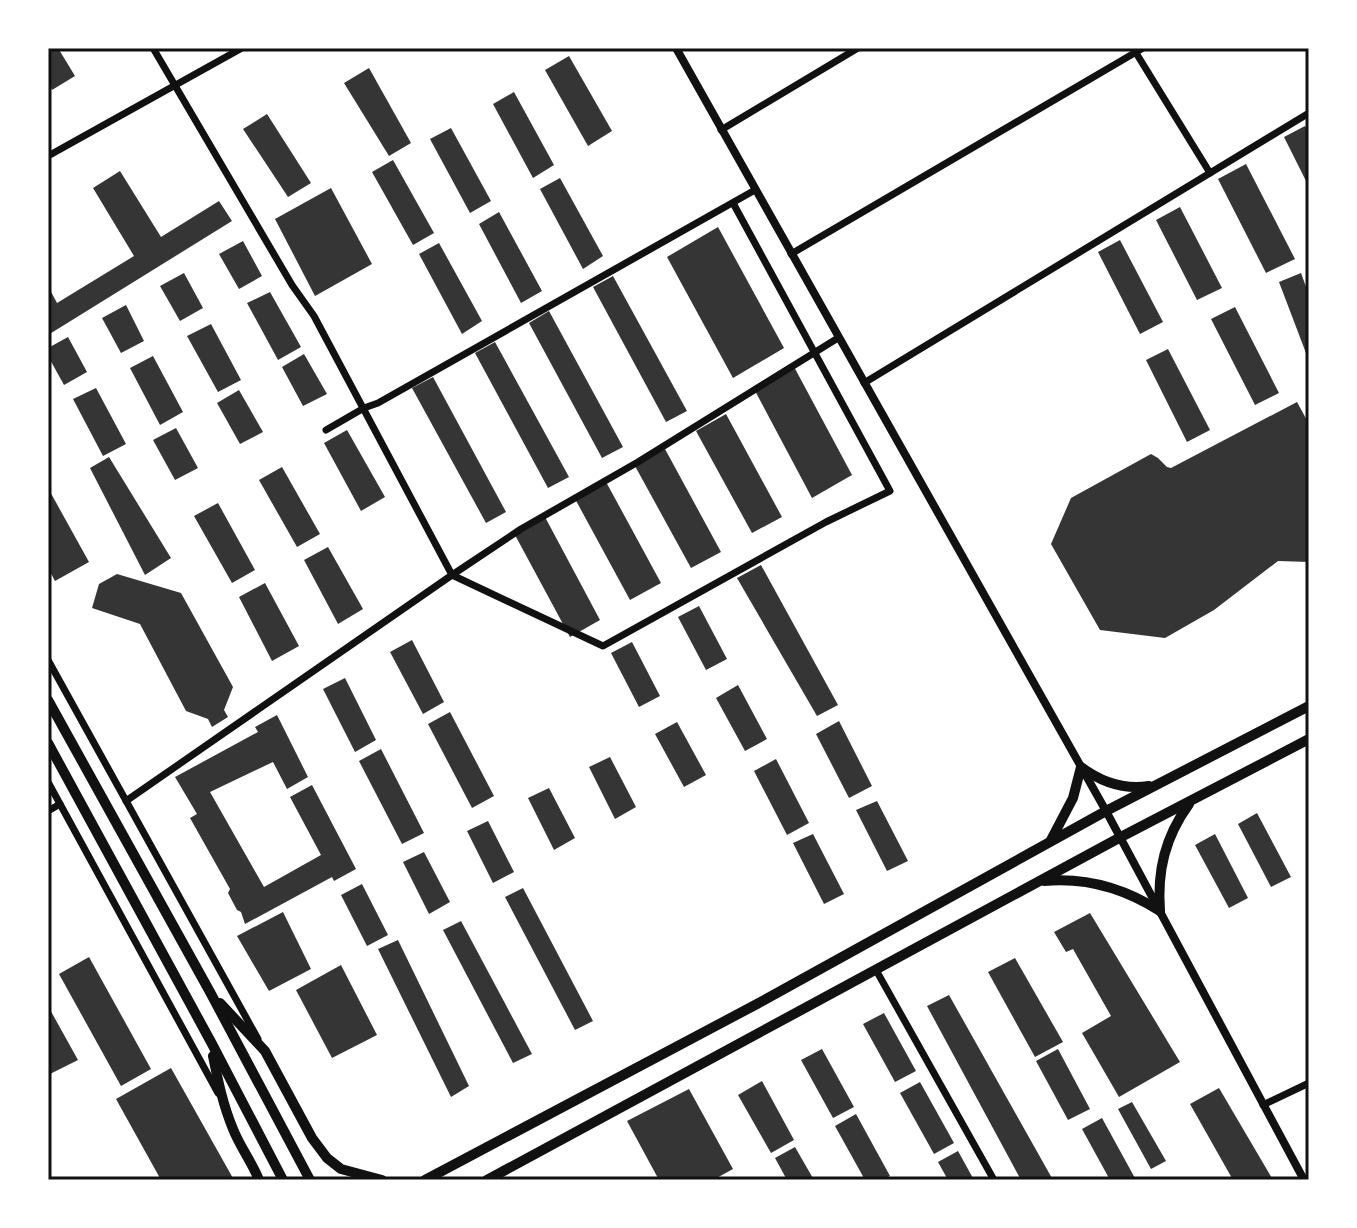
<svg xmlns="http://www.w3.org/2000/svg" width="1357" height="1228" font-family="Mulish,sans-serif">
<rect width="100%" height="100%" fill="#fff"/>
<g fill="#353535">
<path d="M48,48h10l17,28 -23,14 -4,-8z"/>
<path d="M569,56l43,75 -24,15 -43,-76z"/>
<path d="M369,68l42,75 -22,13 -45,-73z"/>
<path d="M514,92l40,73 -21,13 -40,-74z"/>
<path d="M267,114l44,69 -23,14 -45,-68z"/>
<path d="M1305,126l4,7v54l-25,-50z"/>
<path d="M451,128l40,73 -21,12 -40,-74z"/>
<path d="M393,160l41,73 -21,12 -41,-73z"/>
<path d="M1246,164l49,95 -29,14 -48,-94z"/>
<path d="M120,171l41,66 58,-36 13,20 -184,114v-49l9,17 77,-47 -41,-68z"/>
<path d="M560,178l43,78 -20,13 -43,-80z"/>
<path d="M331,188l41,76 -57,32 -40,-77z"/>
<path d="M1180,207l42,81 -25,12 -41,-80z"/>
<path d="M499,212l43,79 -21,12 -42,-79z"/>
<path d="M718,227l66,121 -51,30 -66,-121z"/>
<path d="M1120,240l43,82 -23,12 -42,-82z"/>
<path d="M243,241l19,35 -23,13 -20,-35z"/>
<path d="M439,243l43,78 -20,13 -43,-80z"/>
<path d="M184,273l19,35 -23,13 -20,-35z"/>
<path d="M1301,273l8,22v66l-30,-79z"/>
<path d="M613,276l74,135 -21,11 -73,-135z"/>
<path d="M270,292l31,55 -23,13 -31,-57z"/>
<path d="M126,305l18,36 -23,12 -19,-35z"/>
<path d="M1235,307l44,86 -24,12 -44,-86z"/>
<path d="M549,311l74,136 -21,11 -73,-135z"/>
<path d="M211,324l30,56 -23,12 -31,-56z"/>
<path d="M68,337l19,35 -23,13 -16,-29v-8z"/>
<path d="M495,342l74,135 -21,11 -73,-135z"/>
<path d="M1168,349l42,81 -23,12 -41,-82z"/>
<path d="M304,354l23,40 -24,12 -21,-39z"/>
<path d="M153,356l30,56 -23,13 -30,-57z"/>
<path d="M792,363l60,112 -40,23 -59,-111z"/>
<path d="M433,377l73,135 -20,11 -74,-135z"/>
<path d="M96,388l30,56 -23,12 -30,-57z"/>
<path d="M239,390l24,42 -23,12 -23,-41z"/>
<path d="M1297,402l12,22v138l-31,-1 -64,49 -49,28 -65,-8 -49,-86 20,-46 80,-44 7,4 9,9 4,1z"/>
<path d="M726,414l56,103 -30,16 -56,-102z"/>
<path d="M176,428l22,40 -23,12 -22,-40z"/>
<path d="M347,430l38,67 -24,14 -37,-68z"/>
<path d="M665,449l56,103 -30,16 -56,-102z"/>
<path d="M109,457l62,101 -26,17 -55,-107z"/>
<path d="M282,467l38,67 -23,13 -38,-67z"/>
<path d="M605,480l56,103 -31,17 -56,-103z"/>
<path d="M48,488l41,74 -34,19 -7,-13z"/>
<path d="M218,503l37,67 -23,13 -38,-67z"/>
<path d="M545,517l55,103 -30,17 -55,-102z"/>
<path d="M328,547l35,62 -25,15 -34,-64z"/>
<path d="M761,565l77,140 -21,11 -80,-138z"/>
<path d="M117,574l64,19 52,94 -9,23 4,7 -16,10 -4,-8 -22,-8 -46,-87 -48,-16 7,-24z"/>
<path d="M265,583l34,63 -27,15 -33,-64z"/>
<path d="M699,606l28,53 -21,11 -28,-53z"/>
<path d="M412,640l32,62 -21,12 -33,-62z"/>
<path d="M632,642l28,54 -21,11 -28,-54z"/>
<path d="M345,678l31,62 -21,12 -32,-63z"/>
<path d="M738,685l29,54 -22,12 -29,-53z"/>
<path d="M450,712l44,84 -22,12 -44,-84z"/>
<path d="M277,715l31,62 -21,12 -14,-27 -63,30 54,95 57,-32 -31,-58 22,-12 44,84 -22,12 -2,-4 -87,47 -4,-12 -4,-2 -9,-17 2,-4 -40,-71 7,-4 -22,-37 83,-45 -3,-5z"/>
<path d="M839,721l33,65 -23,12 -33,-64z"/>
<path d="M677,722l29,53 -22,12 -29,-53z"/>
<path d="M381,749l43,84 -22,11 -43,-83z"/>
<path d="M610,757l26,50 -21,12 -26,-52z"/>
<path d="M776,759l33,64 -22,12 -33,-64z"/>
<path d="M549,788l26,50 -21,12 -26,-52z"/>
<path d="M877,801l31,60 -21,10 -31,-61z"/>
<path d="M1257,813l34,64 -20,10 -33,-63z"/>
<path d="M488,821l26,51 -21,11 -26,-52z"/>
<path d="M813,834l31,60 -20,10 -31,-61z"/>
<path d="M1215,834l33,64 -19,10 -34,-63z"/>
<path d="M424,852l26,50 -21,12 -26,-52z"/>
<path d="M362,884l26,51 -21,11 -26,-51z"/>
<path d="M523,888l70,133 -18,9 -70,-133z"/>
<path d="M283,912l28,57 -42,22 -32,-55z"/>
<path d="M1090,913l90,149 -61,35 -37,-64 29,-17 -38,-67 -7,3 -12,-20z"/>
<path d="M461,921l71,133 -19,9 -70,-133z"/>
<path d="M398,940l71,146 -18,11 -73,-148z"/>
<path d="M89,957l62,112 -30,17 -62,-112z"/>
<path d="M1015,958l48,84 -28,15 -47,-85z"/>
<path d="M341,965l36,70 -45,23 -36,-68z"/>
<path d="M949,995l104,185h-32l-94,-174z"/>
<path d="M48,1006l30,54 -30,15z"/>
<path d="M884,1013l32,58 -21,11 -32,-58z"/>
<path d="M822,1049l32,58 -21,11 -32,-58z"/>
<path d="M1058,1049l32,60 -22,11 -32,-59z"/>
<path d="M171,1068l63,112h-73l-45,-81z"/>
<path d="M762,1081l32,59 -23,13 -33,-58z"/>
<path d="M920,1082l34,61 -20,11 -34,-61z"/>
<path d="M1219,1088l54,92h-40l-43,-76z"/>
<path d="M689,1089l44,80 -20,11h-54l-32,-59z"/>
<path d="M1132,1102l34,59 -15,8 -33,-60z"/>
<path d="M856,1114l34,62 -8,4h-17l-30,-54z"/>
<path d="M1102,1118l34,62h-26l-28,-51z"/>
<path d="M795,1147l19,33h-27l-12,-22z"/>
<path d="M958,1151l16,29h-26l-10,-18z"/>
</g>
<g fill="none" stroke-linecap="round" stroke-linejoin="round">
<g stroke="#111" stroke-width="7">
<path d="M153,48l139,237 22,31 138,259 151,71 223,-124 64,-31 -157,-288"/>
<path d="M1133,48l77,125"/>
<path d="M721,130l137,-82"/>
<path d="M48,156l194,-108"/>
<path d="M791,254l352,-206"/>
<path d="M864,383l445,-270"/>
<path d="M326,430l38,-22 14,-5 377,-213"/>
<path d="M48,660l210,379"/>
<path d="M48,782l170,311"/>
<path d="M126,801l326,-226 69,-46 117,-67 200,-124"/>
<path d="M48,811l12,-7"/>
<path d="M876,970l118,210"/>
<path d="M1263,1105l46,-22"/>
</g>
<path stroke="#111" stroke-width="8" d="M676,48l430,763 198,369"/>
<g stroke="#111" stroke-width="10">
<path d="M48,700l162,292 100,188"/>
<path d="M48,743l163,299 72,138"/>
<path d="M1051,840l22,-42 8,-31c20,15 42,23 68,19"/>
<path d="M1044,881c43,-4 80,7 116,30"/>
<path d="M1160,911c-3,-40 5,-74 29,-107"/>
<path d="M220,1003l45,48 47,87 15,20 14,11 41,11"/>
<path d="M213,1056c5,25 10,49 20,73 7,18 19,33 26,51"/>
<path d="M425,1180l332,-176 349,-193 203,-105"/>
<path d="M487,1180l632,-342 190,-99"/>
</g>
</g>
<rect width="1357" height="1228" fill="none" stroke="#ffffff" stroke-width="100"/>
<rect x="50" y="50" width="1257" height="1128" fill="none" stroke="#111" stroke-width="3"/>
</svg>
